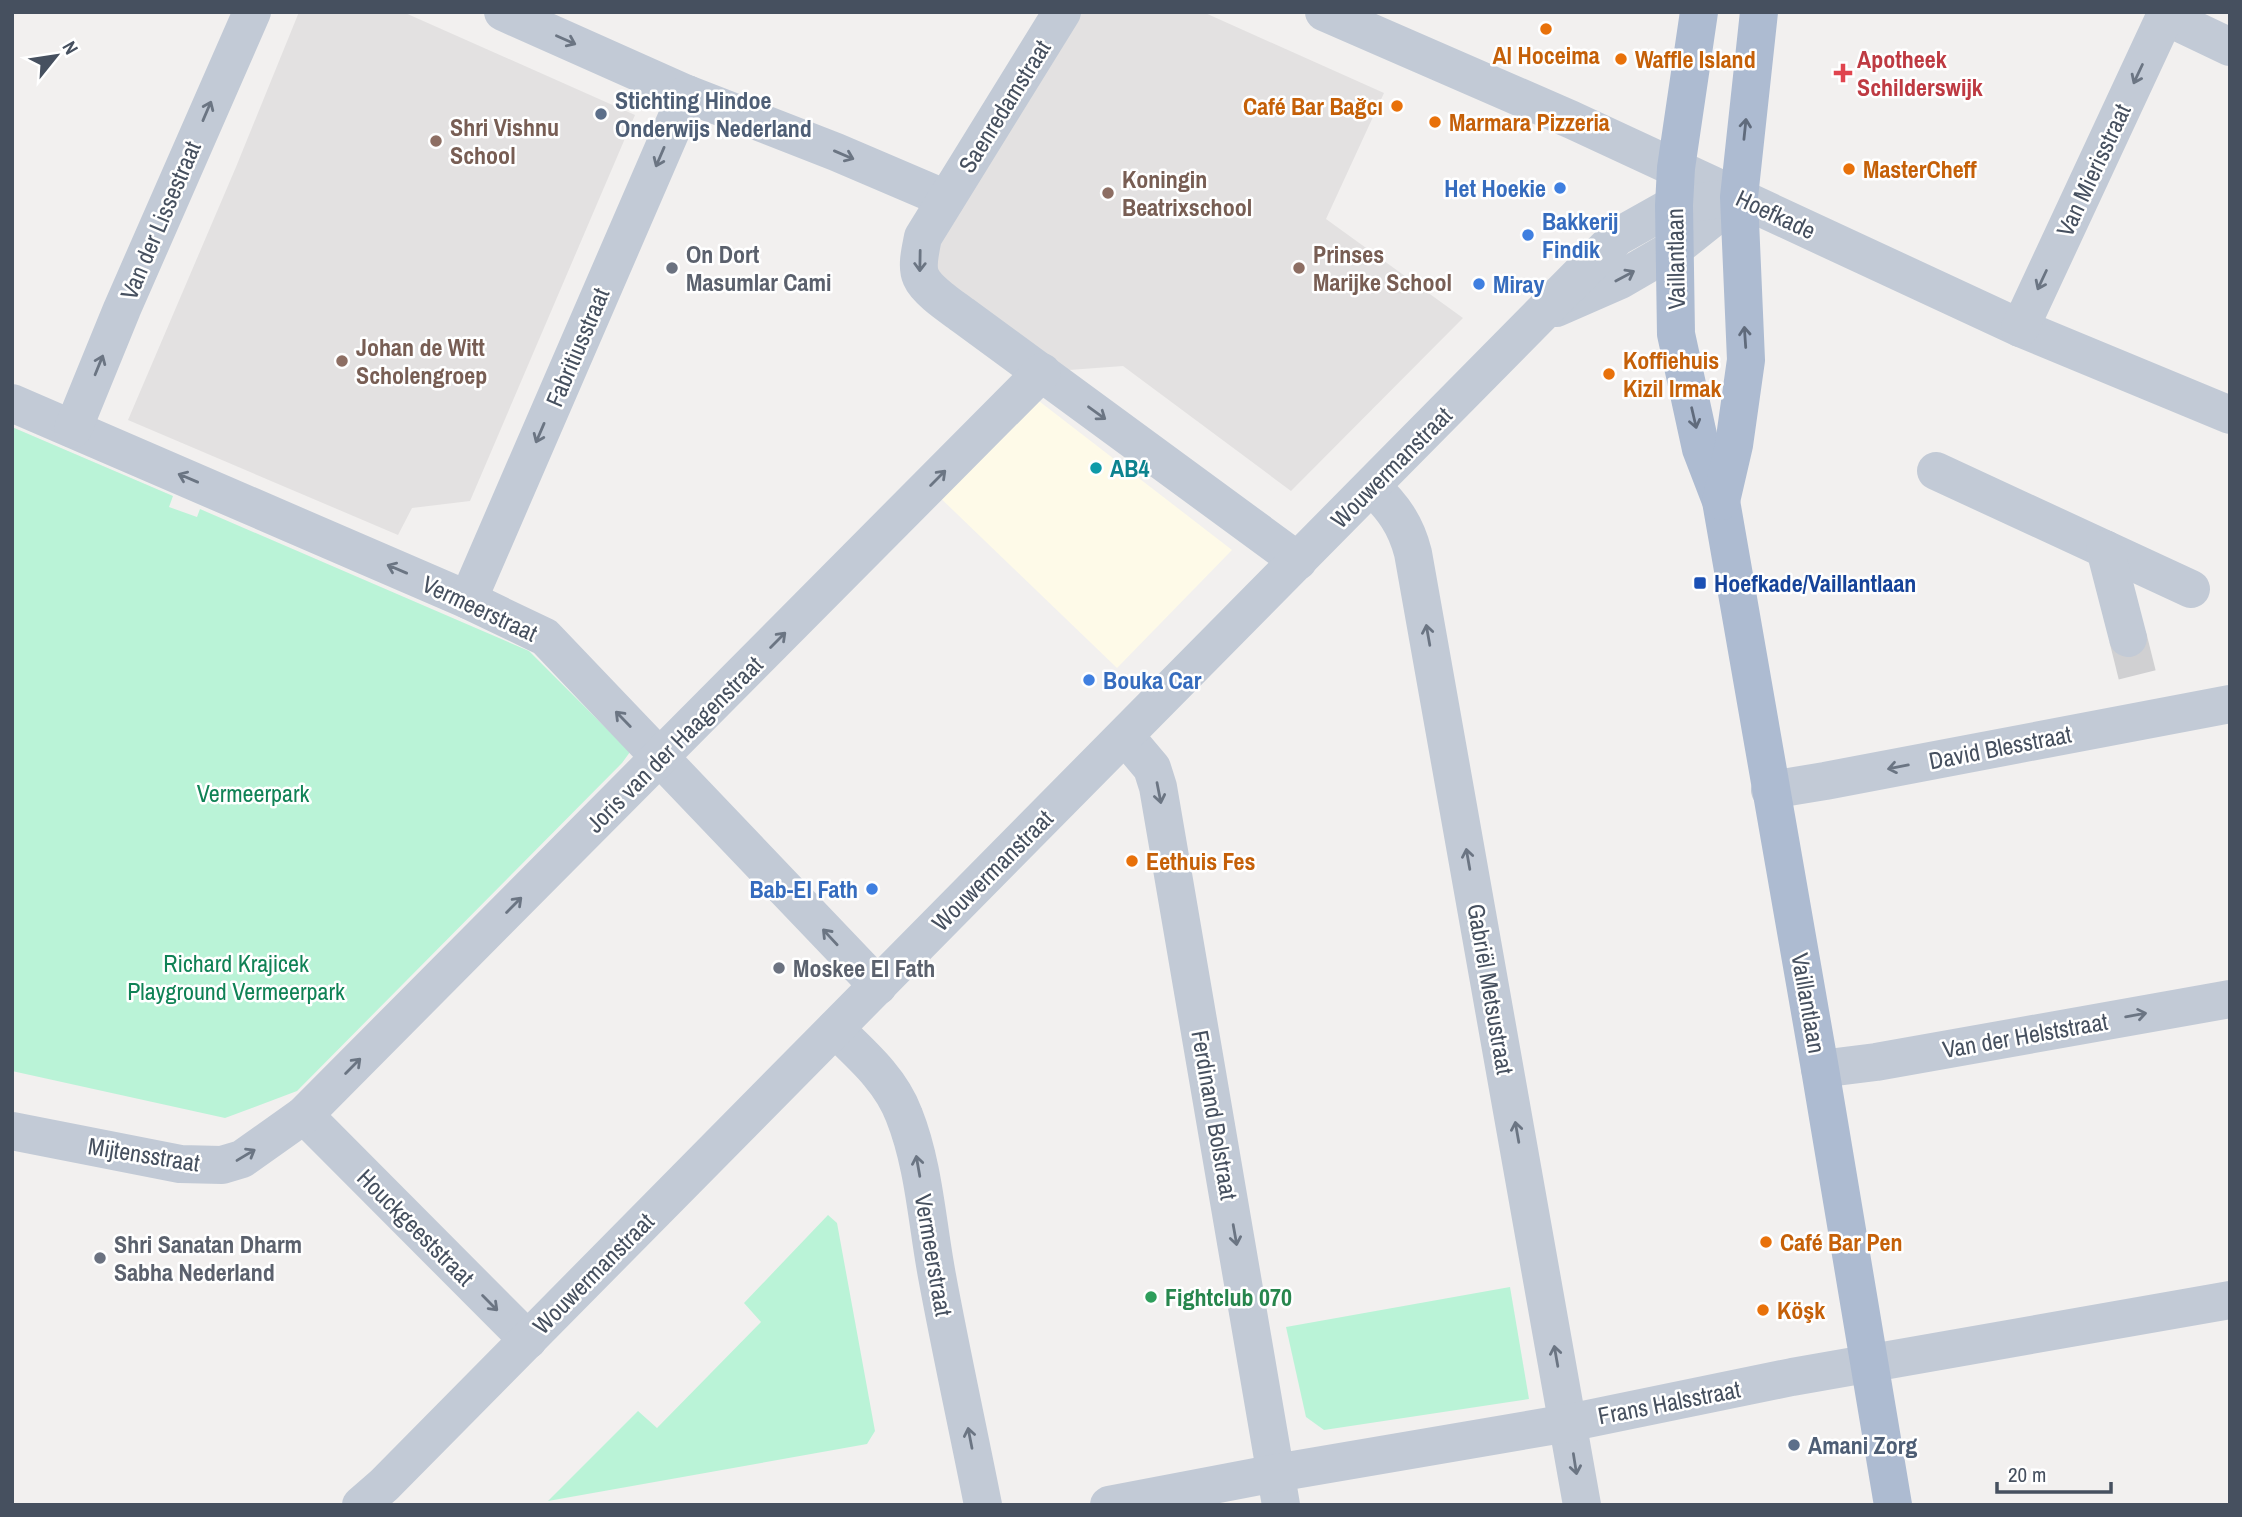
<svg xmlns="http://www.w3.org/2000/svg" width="2242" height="1517" font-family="'Archivo Narrow',sans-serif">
<rect width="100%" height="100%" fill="#f2f0ef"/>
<path fill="#fefae8" d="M1035,398l197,152 -115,118 -188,-181z"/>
<g fill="#e3e1e1">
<path d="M299,12h104l232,103 -165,386 -58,7 -14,27 -270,-115 108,-253z"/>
<path d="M1081,12h122l181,81 -58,126 137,99 -172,173 -168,-125 -81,6 -123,-115z"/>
</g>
<g fill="#baf3d7">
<path d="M12,427l161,69 -4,11 28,10 3,-8 329,142 101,101 -8,11 -325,328 -72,27 -213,-47z"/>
<path d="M828,1215l9,8 38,208 -8,13 -319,57 90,-90 19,17 104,-106 -17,-19z"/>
<path d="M1510,1287l19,112 -205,31 -18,-13 -20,-90z"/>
</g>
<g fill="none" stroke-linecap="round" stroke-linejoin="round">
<path stroke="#d0d0d2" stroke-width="38" stroke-dasharray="38 19" stroke-linecap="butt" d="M2128,638l13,52"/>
<g stroke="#c2cad6" stroke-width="38">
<path d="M503,12l184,82 149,58 110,47"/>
<path d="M1062,12l-139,225c-2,11 -7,29 -2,40 6,14 31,30 43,39l334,245"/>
<path d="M1324,12l248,108 448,208 210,87"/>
<path d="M2165,16l65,31"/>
<path d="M1556,308l64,-28 55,-32 64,-51"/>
<path d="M2020,328l147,-316"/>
<path d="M12,403l456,197 77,37 333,349"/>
<path d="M73,429l49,-120 130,-297"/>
<path d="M1936,471l255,118"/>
<path d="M1372,487c21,20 34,38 41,66l169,952"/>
<path d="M2105,549l23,89"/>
<path d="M468,600l219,-506"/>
<path d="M1125,736l27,32 6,19 123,718"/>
<path d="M1770,790l55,-9 405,-77"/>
<path d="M835,1029c27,26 56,51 69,86 20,50 23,108 33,161 14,76 31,153 46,229"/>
<path d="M1820,1069l56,-7 354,-63"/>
<path d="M304,1115l224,225"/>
<path d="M12,1131l168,33 42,1 20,-6 62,-44 738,-743"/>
<path d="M361,1505l23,-20 1233,-1248 57,-32 65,-8"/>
<path d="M1109,1505l167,-32 292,-50 224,-46 438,-77"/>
</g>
<g stroke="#adbbd1" stroke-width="38">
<path d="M1699,12l-23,156 -2,37 2,129 25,115 20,52 99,568 73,436"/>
<path d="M1721,501l13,-56 12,-85 -7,-163 20,-185"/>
</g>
</g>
<defs><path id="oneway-shaft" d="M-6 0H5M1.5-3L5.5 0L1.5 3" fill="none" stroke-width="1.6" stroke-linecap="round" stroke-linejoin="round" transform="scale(1.75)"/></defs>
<g stroke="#6b7583">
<use href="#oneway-shaft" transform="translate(566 40) rotate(24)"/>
<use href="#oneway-shaft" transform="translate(2138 74) rotate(115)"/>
<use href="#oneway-shaft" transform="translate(207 111) rotate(-67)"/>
<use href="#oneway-shaft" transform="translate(844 155) rotate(23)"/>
<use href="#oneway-shaft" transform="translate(660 157) rotate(113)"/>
<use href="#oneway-shaft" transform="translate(920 261) rotate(91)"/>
<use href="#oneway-shaft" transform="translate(1625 276) rotate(-28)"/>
<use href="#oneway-shaft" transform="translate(2042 280) rotate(115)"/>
<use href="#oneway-shaft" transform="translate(99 365) rotate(-68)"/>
<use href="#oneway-shaft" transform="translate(1097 413) rotate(36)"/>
<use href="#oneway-shaft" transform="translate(540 433) rotate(113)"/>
<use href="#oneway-shaft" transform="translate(188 478) rotate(-157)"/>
<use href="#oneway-shaft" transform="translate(938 478) rotate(-45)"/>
<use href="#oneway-shaft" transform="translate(397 569) rotate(-157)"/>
<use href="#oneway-shaft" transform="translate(1428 635) rotate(-100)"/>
<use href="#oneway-shaft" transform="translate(778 640) rotate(-45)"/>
<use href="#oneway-shaft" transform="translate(623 719) rotate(-134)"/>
<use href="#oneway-shaft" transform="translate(1898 767) rotate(169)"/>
<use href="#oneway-shaft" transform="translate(1159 793) rotate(79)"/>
<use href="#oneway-shaft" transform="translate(1468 859) rotate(-100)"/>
<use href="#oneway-shaft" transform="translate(514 905) rotate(-45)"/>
<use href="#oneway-shaft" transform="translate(830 937) rotate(-133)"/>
<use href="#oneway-shaft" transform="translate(2136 1015) rotate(-10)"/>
<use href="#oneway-shaft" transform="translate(353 1066) rotate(-45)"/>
<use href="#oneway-shaft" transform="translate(1517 1132) rotate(-100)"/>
<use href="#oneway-shaft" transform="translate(246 1155) rotate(-31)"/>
<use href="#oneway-shaft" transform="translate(918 1166) rotate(-100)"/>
<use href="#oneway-shaft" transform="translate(1235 1235) rotate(80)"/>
<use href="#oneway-shaft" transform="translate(490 1303) rotate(45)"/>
<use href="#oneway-shaft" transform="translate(1556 1356) rotate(-100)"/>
<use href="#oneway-shaft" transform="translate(970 1438) rotate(-101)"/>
<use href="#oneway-shaft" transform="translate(1575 1464) rotate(81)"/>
</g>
<g stroke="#606b7c">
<use href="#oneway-shaft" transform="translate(1745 129) rotate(-84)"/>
<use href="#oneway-shaft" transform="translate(1745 337) rotate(-94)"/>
<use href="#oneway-shaft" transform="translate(1694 418) rotate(77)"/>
</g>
<g fill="#e8710a" stroke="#fff" stroke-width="2.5">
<circle cx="1546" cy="29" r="7"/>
<circle cx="1621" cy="59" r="7"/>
<circle cx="1397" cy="106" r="7"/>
<circle cx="1435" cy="122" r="7"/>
<circle cx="1849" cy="169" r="7"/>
<circle cx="1609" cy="374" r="7"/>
<circle cx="1132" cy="861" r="7"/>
<circle cx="1766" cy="1242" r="7"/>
<circle cx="1763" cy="1310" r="7"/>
</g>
<path fill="#e0444e" stroke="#fff" stroke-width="2.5" d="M1839.5 62.5h7v7h7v7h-7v7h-7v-7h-7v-7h7z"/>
<g fill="#5c6f8a" stroke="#fff" stroke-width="2.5">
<circle cx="601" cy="114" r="7"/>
<circle cx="1794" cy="1445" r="7"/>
</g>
<g fill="#8d6e63" stroke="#fff" stroke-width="2.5">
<circle cx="436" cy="141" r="7"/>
<circle cx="1108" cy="193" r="7"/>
<circle cx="1299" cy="268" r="7"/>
<circle cx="342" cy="361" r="7"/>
</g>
<g fill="#3f7fe0" stroke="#fff" stroke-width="2.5">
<circle cx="1560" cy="188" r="7"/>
<circle cx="1528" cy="235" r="7"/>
<circle cx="1479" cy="284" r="7"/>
<circle cx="1089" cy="680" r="7"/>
<circle cx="872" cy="889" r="7"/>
</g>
<g fill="#6b7280" stroke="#fff" stroke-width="2.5">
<circle cx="672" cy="268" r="7"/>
<circle cx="779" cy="968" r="7"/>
<circle cx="100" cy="1258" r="7"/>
</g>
<circle fill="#0f9aa8" stroke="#fff" stroke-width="2.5" cx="1096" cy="468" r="7"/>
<rect fill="#1a4fb4" stroke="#fff" stroke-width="2.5" x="1693" y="576" width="14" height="14" rx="3.5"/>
<circle fill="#2e9e5b" stroke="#fff" stroke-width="2.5" cx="1151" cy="1297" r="7"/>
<g text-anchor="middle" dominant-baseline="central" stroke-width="5" stroke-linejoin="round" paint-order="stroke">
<g font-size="24" font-weight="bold" fill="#c56008" stroke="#fff" text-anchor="start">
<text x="1546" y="55" text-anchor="middle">Al Hoceima</text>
<text x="1635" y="59">Waffle Island</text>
<text x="1383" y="106" text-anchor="end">Café Bar Bağcı</text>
<text x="1449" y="122">Marmara Pizzeria</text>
<text x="1863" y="169">MasterCheff</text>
<text x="1623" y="360">Koffiehuis<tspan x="1623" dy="28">Kizil Irmak</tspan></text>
<text x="1146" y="861">Eethuis Fes</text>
<text x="1780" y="1242">Café Bar Pen</text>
<text x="1777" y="1310">Köşk</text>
</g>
<g font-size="24" font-weight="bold" fill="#be3a42" stroke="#fff" text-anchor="start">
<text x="1857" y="59">Apotheek<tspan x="1857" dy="28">Schilderswijk</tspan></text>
</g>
<g font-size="24" font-weight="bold" fill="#4e5e75" stroke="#fff" text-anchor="start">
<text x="615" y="100">Stichting Hindoe<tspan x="615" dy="28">Onderwijs Nederland</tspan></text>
<text x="1808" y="1445">Amani Zorg</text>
</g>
<g font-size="24" fill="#46505f" stroke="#fff">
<text transform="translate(1004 106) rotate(-58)">Saenredamstraat</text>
<text transform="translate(2093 170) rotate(-65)">Van Mierisstraat</text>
<text transform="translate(1776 214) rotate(25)">Hoefkade</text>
<text transform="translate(160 220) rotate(-67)">Van der Lissestraat</text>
<text transform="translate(1675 259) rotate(-91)">Vaillantlaan</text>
<text transform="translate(577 347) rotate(-67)">Fabritiusstraat</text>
<text transform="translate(1391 467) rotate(-45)">Wouwermanstraat</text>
<text transform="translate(480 608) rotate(25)">Vermeerstraat</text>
<text transform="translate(674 744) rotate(-45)">Joris van der Haagenstraat</text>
<text transform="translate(2000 747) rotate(-11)">David Blesstraat</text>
<text transform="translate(992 870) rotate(-45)">Wouwermanstraat</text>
<text transform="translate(1491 989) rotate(80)">Gabriël Metsustraat</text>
<text transform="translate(1809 1003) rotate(80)">Vaillantlaan</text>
<text transform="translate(2025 1035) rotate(-10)">Van der Helststraat</text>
<text transform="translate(1215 1115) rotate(80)">Ferdinand Bolstraat</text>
<text transform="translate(144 1154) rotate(9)">Mijtensstraat</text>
<text transform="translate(416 1227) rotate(45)">Houckgeeststraat</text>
<text transform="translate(934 1255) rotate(80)">Vermeerstraat</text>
<text transform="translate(593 1273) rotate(-45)">Wouwermanstraat</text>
<text transform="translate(1669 1402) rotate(-11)">Frans Halsstraat</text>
</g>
<g font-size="24" font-weight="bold" fill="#785e54" stroke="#fff" text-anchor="start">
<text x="450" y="127">Shri Vishnu<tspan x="450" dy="28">School</tspan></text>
<text x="1122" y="179">Koningin<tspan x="1122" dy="28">Beatrixschool</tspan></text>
<text x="1313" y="254">Prinses<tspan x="1313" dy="28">Marijke School</tspan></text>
<text x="356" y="347">Johan de Witt<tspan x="356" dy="28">Scholengroep</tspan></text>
</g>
<g font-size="24" font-weight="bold" fill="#366cbe" stroke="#fff" text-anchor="start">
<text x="1546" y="188" text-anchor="end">Het Hoekie</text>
<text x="1542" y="221">Bakkerij<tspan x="1542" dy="28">Findik</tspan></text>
<text x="1493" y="284">Miray</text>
<text x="1103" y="680">Bouka Car</text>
<text x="858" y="889" text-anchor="end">Bab-El Fath</text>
</g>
<g font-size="24" font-weight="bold" fill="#5b616d" stroke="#fff" text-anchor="start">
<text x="686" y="254">On Dort<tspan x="686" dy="28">Masumlar Cami</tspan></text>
<text x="793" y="968">Moskee El Fath</text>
<text x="114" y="1244">Shri Sanatan Dharm<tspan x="114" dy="28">Sabha Nederland</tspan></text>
</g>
<g font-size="24" font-weight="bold" fill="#0d838f" stroke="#fff" text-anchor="start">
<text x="1110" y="468">AB4</text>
</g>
<g font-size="24" font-weight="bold" fill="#164399" stroke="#fff" text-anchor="start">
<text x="1714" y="583">Hoefkade/Vaillantlaan</text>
</g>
<g font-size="24" fill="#0f8255" stroke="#fff">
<text x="253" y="793">Vermeerpark</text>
<text x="236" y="963">Richard Krajicek<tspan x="236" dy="28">Playground Vermeerpark</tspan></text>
</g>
<g font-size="24" font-weight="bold" fill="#27864d" stroke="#fff" text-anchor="start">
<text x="1165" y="1297">Fightclub 070</text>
</g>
</g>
<rect width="2242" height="1517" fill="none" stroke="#46505f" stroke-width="28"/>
<g transform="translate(56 56) rotate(60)" stroke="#ffffff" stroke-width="5" paint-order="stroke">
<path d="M0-5L12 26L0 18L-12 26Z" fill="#46505f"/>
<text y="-10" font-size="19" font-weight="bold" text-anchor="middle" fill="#46505f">N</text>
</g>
<path d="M1997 1482v10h114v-10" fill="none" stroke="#46505f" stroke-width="3.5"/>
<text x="2008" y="1482" font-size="21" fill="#46505f" stroke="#ffffff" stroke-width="5" paint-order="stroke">20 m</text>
</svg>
